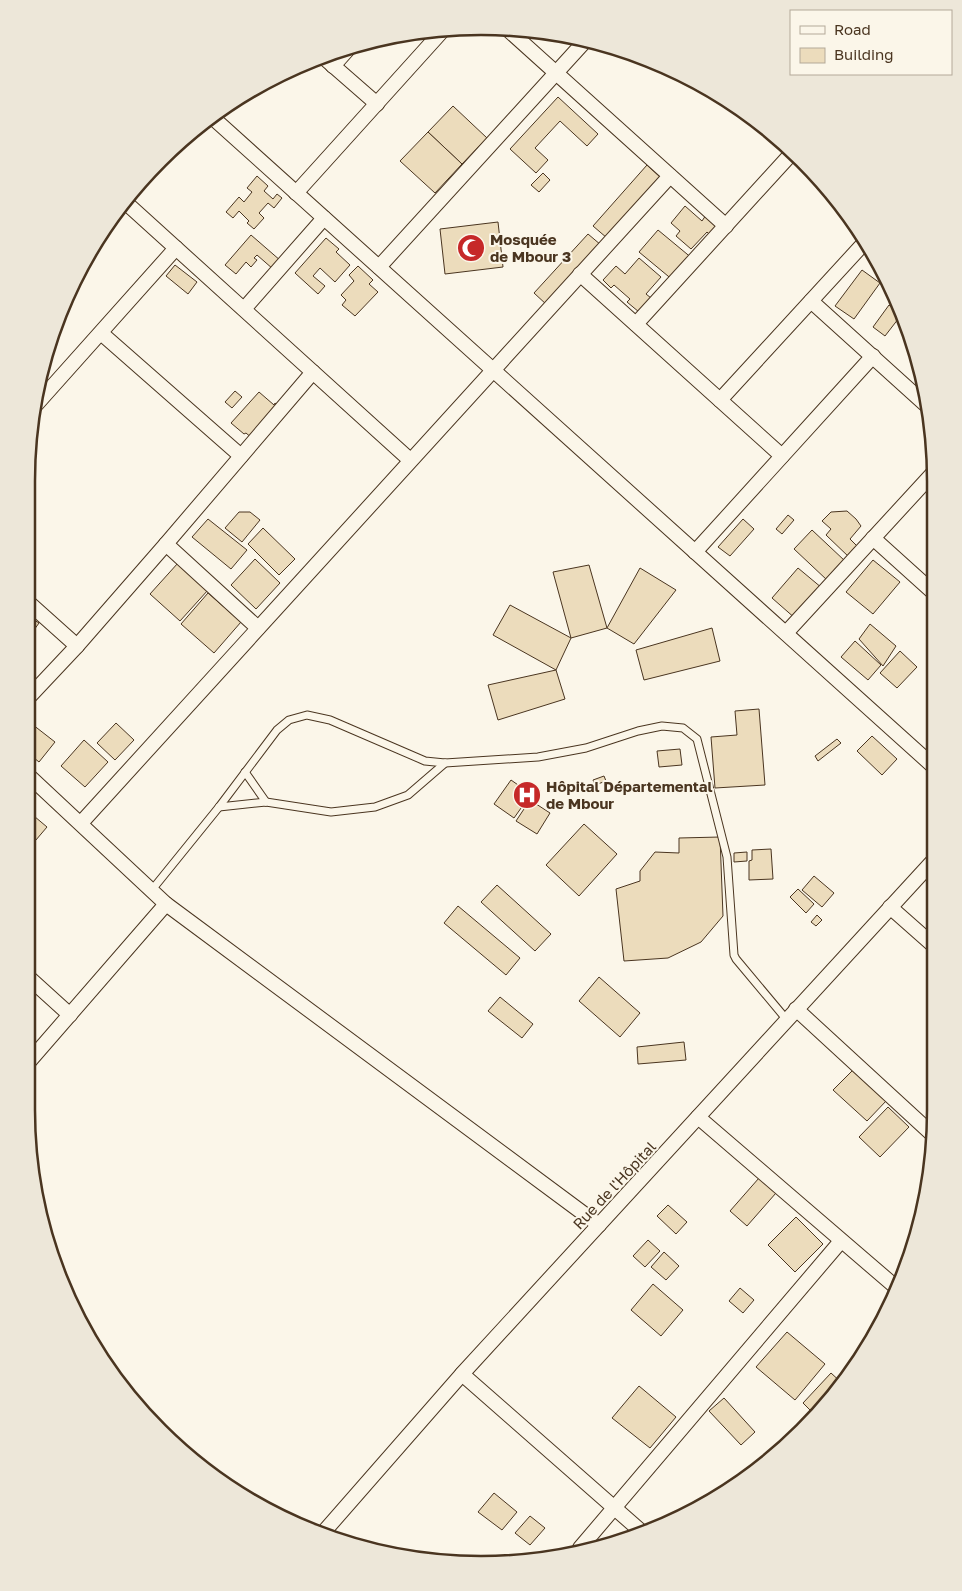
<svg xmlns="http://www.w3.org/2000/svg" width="962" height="1591" font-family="'Golos Text',sans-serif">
<rect width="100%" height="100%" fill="#fbf6e9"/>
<g fill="#ecdcbc" stroke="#4a3520">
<path d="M558,97l40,37 -11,12 -27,-25 -25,27 13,12 -12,13 -26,-24z"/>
<path d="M453,106l34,32 -25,26 -34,-32z"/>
<path d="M428,132l34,32 -27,29 -35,-32z"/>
<path d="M647,165l13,12 -53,61 -14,-12z"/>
<path d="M543,173l7,7 -11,12 -8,-7z"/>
<path d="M257,176l11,10 -4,5 9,8 4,-5 5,4 -8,10 -6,-5 -9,10 5,5 -10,11 -7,-6 2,-2 -10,-10 -6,7 -7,-6 13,-15 5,5 8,-10 -5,-4z"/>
<path d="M685,206l17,15 6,-9 13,15 -9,10 -5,-5 -16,17 -15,-13 4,-5 -9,-8z"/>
<path d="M498,222l5,45 -58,7 -5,-45z"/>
<path d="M658,230l35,29 -19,22 -35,-29z"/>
<path d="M588,234l13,11 -54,60 -13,-12z"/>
<path d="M251,235l30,26 -8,8 -16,-14 -3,3 3,2 -6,7 -5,-5 -10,12 -11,-9z"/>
<path d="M326,238l13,11 -3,3 14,13 -15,17 -15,-14 -7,8 12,10 -7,8 -23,-21z"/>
<path d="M639,258l22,19 -15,17 5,4 -12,14 -12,-10 3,-3 -16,-14 -3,3 -8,-8 13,-14 9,8z"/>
<path d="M175,265l22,17 -9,12 -22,-18z"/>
<path d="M358,266l15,14 -4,4 9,8 -23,24 -13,-11 4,-5 -5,-5 13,-14 -5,-6z"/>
<path d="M862,270l18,13 -26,36 -19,-13z"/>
<path d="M889,305l13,9 -17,22 -12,-9z"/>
<path d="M235,391l7,6 -10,11 -7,-6z"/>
<path d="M259,392l15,13 1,-2 6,5 -28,31 -7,-6 -2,1 -13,-11z"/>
<path d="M847,511l9,8 5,7 -11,13 8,8 -8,11 -24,-23 5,-6 -9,-8 9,-9z"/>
<path d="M239,512h11l10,8 -18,22 -17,-14z"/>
<path d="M788,515l6,5 -12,14 -6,-5z"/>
<path d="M208,519l39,31 -16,19 -39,-32z"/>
<path d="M743,519l11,10 -24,27 -12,-9z"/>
<path d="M263,528l32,31 -16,16 -31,-31z"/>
<path d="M812,530l33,31 -18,19 -33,-31z"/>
<path d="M255,559l25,24 -24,26 -25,-24z"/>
<path d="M873,560l27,22 -27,32 -27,-22z"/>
<path d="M178,563l30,27 -28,31 -30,-27z"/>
<path d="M589,565l18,63 -36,10 -18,-66z"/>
<path d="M640,568l36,22 -42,54 -27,-16z"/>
<path d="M798,568l24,20 -26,31 -24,-21z"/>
<path d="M208,593l33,29 -27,31 -33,-29z"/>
<path d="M510,605l61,33 -15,32 -63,-35z"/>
<path d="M29,617l10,6 -10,14z"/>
<path d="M870,624l26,22 -13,20 -24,-27z"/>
<path d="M712,628l8,33 -76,19 -8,-30z"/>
<path d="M855,641l26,24 -13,15 -27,-23z"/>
<path d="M900,651l17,16 -20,21 -17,-15z"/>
<path d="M556,670l9,29 -67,21 -10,-35z"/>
<path d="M759,709l6,76 -50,3 -4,-51 26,-2 -2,-24z"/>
<path d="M28,721l27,21 -16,20 -11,-9z"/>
<path d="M116,723l18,17 -19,20 -18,-17z"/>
<path d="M872,736l25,23 -15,16 -25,-24z"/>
<path d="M837,739l4,4 -23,18 -3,-5z"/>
<path d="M84,740l24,22 -23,25 -24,-21z"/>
<path d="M680,749l2,16 -23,2 -2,-16z"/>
<path d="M604,776l2,5 -11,4 -2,-5z"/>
<path d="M511,780l20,14 -17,24 -20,-14z"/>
<path d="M530,800l20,13 -13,21 -21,-13z"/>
<path d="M28,811l19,16 -17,20 -2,-3z"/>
<path d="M584,824l33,30 -38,42 -33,-31z"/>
<path d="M720,837l3,79 -22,26 -33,16 -44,3 -8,-72 24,-8v-10l15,-19 24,1v-15z"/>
<path d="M771,849l2,30 -24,1v-19l3,-1v-10z"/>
<path d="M747,852v9l-13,1v-9z"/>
<path d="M814,876l20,17 -12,14 -20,-17z"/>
<path d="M497,885l54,49 -16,17 -54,-49z"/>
<path d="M798,889l16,15 -8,9 -16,-16z"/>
<path d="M458,906l62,52 -14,17 -62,-52z"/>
<path d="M817,915l5,5 -6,6 -5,-4z"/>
<path d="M599,977l41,36 -20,24 -41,-36z"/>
<path d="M500,997l33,27 -11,14 -34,-27z"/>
<path d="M684,1042l2,18 -48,4 -1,-17z"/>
<path d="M854,1069l33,31 -20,21 -34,-31z"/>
<path d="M888,1107l21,20 -29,30 -21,-20z"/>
<path d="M759,1178l17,15 -29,33 -17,-15z"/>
<path d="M668,1205l19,17 -11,12 -19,-18z"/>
<path d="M796,1217l27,27 -28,28 -27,-27z"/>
<path d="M648,1240l12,11 -15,16 -12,-11z"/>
<path d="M664,1252l15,14 -13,14 -15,-13z"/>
<path d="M653,1284l30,26 -22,26 -30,-26z"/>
<path d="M740,1288l14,12 -11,13 -14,-12z"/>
<path d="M787,1332l38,32 -30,36 -39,-33z"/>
<path d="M831,1373l12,11 -30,29 -10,-10z"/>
<path d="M639,1386l37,31 -26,31 -38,-30z"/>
<path d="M724,1398l31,34 -14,13 -32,-34z"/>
<path d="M494,1493l23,19 -15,18 -24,-18z"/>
<path d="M530,1516l15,12 -15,17 -15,-12z"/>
</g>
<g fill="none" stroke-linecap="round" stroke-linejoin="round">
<defs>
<g id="lane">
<path d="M245,772l21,30"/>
<path d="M219,807l47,-5 65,10 44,-5 33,-12 37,-32"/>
<path d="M151,891l68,-84 58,-77 12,-10 18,-5 23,5 95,41 20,2 93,-6 48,-9 52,-17 24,-5 21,2 14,11 30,118 7,98 2,4 51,61"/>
</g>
<g id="street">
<path d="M505,27l221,199"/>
<path d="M322,56l55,48"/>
<path d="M333,66l17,-19"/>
<path d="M212,117l721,649"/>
<path d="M296,193l148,-164"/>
<path d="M124,201l286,259"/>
<path d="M379,267l207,-227"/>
<path d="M580,274l202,182"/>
<path d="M811,301l114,103"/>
<path d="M244,309l80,-91"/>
<path d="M636,324l156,-171"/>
<path d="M101,333l140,123"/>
<path d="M720,400l146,-159"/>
<path d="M34,407l142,-159"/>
<path d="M873,538l61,55"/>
<path d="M166,544l92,84"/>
<path d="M695,552l178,-196"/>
<path d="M29,603l48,43"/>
<path d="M786,633l149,-162"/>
<path d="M29,697l48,-51 89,-102 147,-172"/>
<path d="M28,775l138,129 433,321"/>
<path d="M81,823l589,-647"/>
<path d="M890,907l43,38"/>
<path d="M27,976l43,39"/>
<path d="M796,1009l136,125"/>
<path d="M27,1064l139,-160"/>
<path d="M698,1117l200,172"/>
<path d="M462,1374l181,159"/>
<path d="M322,1534l140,-160 471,-513"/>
<path d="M580,1548l261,-307"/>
</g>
</defs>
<use href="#lane" stroke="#4a3520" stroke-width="9"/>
<use href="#street" stroke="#4a3520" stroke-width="16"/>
<use href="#lane" stroke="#fbf6e9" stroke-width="7"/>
<use href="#street" stroke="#fbf6e9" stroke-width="14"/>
</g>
<defs>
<symbol id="mosque-disc" viewBox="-11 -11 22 22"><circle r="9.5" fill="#c62828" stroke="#fbf6e9"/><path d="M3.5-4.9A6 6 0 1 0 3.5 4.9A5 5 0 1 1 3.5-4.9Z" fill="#fff"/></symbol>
<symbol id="hospital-disc" viewBox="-11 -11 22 22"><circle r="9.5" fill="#c62828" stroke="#fbf6e9"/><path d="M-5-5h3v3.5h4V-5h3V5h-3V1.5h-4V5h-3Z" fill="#fff"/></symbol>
</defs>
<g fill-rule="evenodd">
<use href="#mosque-disc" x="455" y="232" width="32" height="32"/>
<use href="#hospital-disc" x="511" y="779" width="32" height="32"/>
</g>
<g text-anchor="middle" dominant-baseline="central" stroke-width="4" stroke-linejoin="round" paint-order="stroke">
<g font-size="15" font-weight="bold" fill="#4a3520" stroke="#fbf6e9" text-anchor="start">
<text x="490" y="239">Mosquée<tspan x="490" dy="17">de Mbour 3</tspan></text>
<text x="546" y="786">Hôpital Départemental<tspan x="546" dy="17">de Mbour</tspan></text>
</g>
<g font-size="15" fill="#4a3520" stroke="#fbf6e9">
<text transform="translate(614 1185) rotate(-47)">Rue de l'Hôpital</text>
</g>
</g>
<path d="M0 0H962V1591H0ZM481 35H481A446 446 0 0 1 927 481V1110A446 446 0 0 1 481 1556H481A446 446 0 0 1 35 1110V481A446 446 0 0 1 481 35Z" fill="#ede7d9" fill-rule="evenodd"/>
<path fill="none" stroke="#4a3520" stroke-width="2.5" d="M481 35H481A446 446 0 0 1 927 481V1110A446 446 0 0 1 481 1556H481A446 446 0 0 1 35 1110V481A446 446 0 0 1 481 35Z"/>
<rect x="790" y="10" width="162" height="65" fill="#fbf6e9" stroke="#b4a999"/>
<rect x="800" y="26" width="25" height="8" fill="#fbf6e9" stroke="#b4a999"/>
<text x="834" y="35" font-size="15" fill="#4a3520">Road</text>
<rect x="800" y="48" width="25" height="15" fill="#ecdcbc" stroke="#b4a999"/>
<text x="834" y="60" font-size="15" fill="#4a3520">Building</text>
</svg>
